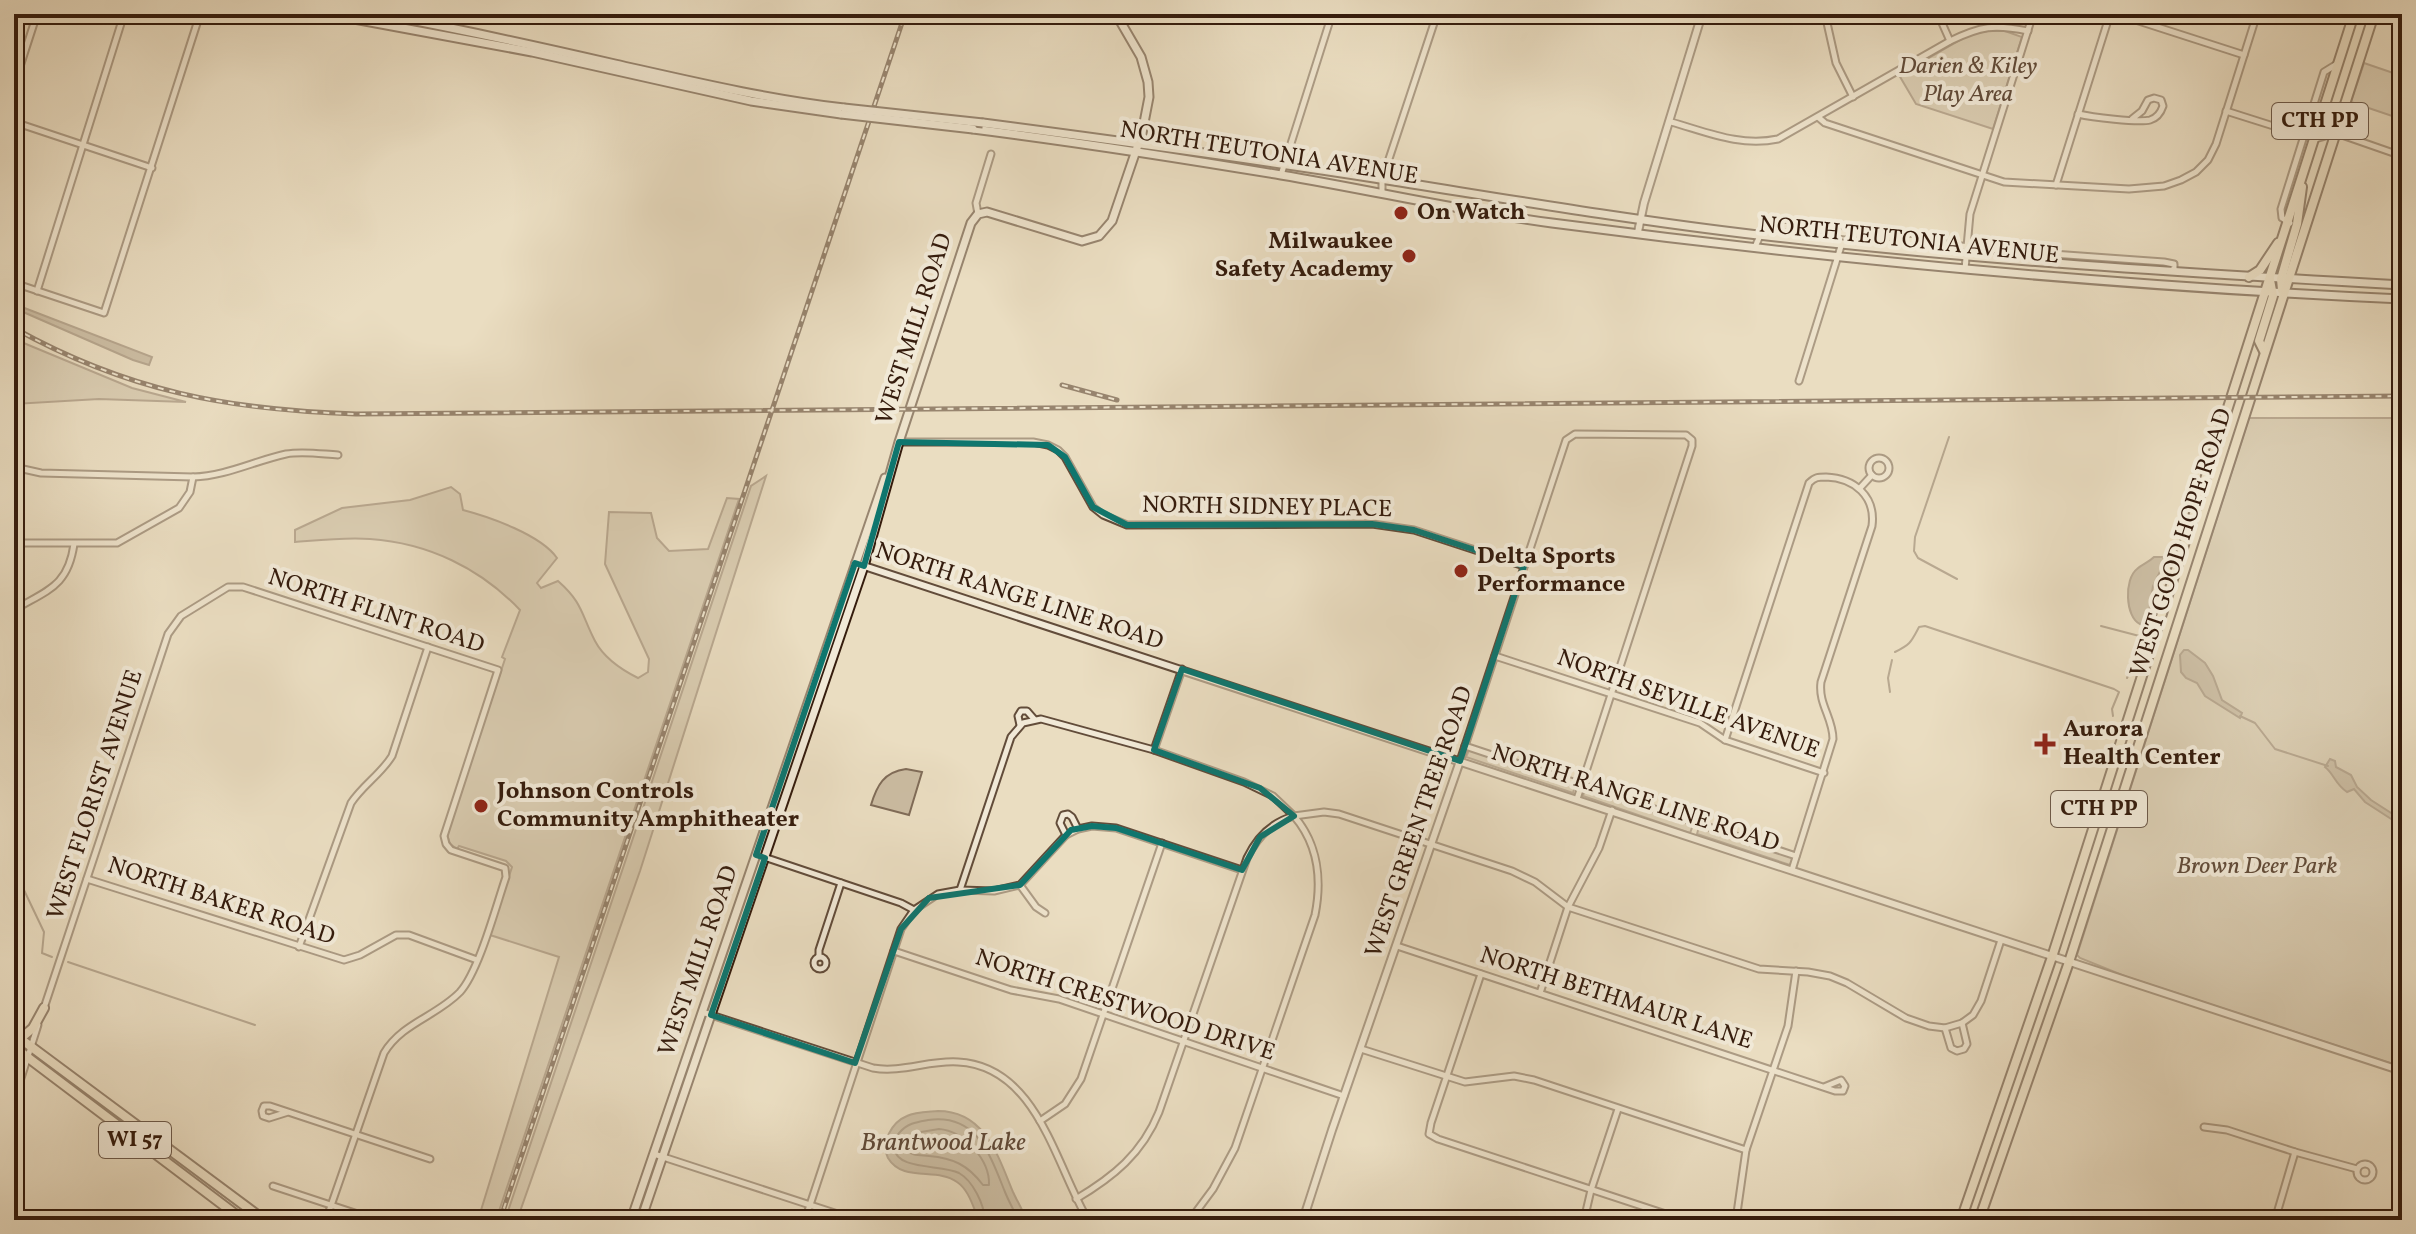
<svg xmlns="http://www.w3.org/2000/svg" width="2416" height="1234" font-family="Vollkorn,serif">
<rect width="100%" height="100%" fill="#eaddc1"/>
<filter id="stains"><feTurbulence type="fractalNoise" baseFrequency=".0025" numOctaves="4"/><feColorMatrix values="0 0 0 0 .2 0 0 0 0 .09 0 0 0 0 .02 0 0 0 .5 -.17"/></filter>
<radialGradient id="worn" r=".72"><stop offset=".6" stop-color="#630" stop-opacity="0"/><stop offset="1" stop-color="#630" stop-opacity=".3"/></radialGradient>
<g fill="#cbbca2" stroke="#806c58" stroke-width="2">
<path d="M1987,31h18l17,6 -29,92 -77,-25 -17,-29 70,-40z"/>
<path d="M2364,63l38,13v30l-4,12 -47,-16z"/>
<path d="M14,339l118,49 54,14 -87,-3 -85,5z"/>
<path d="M2249,418h153v649l-275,-90 -47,-19 -3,-3z"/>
<path d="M766,476l-126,395 -123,349h-12l246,-734z"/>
<path d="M451,487l9,7 3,16c27,7 78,25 94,48l-20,25 4,5 17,-7c25,22 23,33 37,60 9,17 27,29 43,37l10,-6 1,-13 -44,-95 4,-52 42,1 6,25 12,13 39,-2 19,-51 12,1 -243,721h-18l81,-263 -69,-22 22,-68 -6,-6 -47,-15 -2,3 -7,-5 -3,-10 58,-175 -3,-2 18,-47c-40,-42 -92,-67 -150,-71 -24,-2 -50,1 -75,3v-12l47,-22 68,-8z"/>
<path d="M1469,750l106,36 -2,7 -107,-36z"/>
<path d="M906,769l16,3 -13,43 -38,-10c6,-20 13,-33 35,-36z"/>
<path d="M1585,789l108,36 -3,8 -107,-37z"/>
<path d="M1699,827l94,31 -3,7 -93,-31z"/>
</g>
<g fill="#ac9b84" stroke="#7c6854" stroke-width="2">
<path d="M14,304l138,53 -3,8 -16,-5 -119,-52z"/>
<path d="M2154,557h9l2,4 -12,25 -5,33 -8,5c-15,-7 -16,-45 -3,-55 5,-5 11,-6 17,-12z"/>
<path d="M2184,650h4l17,13 8,13 9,24 20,13 -2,5 -35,-22 -8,-13 -11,-5 -5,-6 -1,-17z"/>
<path d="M2330,759l5,2 1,6 15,8 6,12 14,13 31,20v6l-37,-24 -11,-13 -7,3c-12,-8 -13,-18 -22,-25z"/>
<path d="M938,1111c47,0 60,45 75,81 4,9 10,18 13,28h-47c-6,-13 -10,-30 -22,-38 -20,-15 -54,1 -69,-24 -8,-15 4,-36 19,-42 8,-4 21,-4 31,-5z"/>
</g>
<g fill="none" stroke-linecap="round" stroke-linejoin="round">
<g stroke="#705c48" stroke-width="2">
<path d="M939,1129c25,2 51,31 50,56h-6c-15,-20 -30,-27 -54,-29 -10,-1 -17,0 -25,-7l1,-8 10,-8z"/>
<path d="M985,1220c-1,-16 -12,-39 -26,-47 -17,-9 -62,-2 -65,-25 -1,-6 2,-12 6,-16 8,-9 17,-10 28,-12 49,-7 62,35 77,72 4,10 9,18 13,28"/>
</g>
<g stroke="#7c6854" stroke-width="2">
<path d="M1949,437l-34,100 -1,14 4,7 39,21"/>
<path d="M2101,626l46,12"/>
<path d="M1895,652c16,-8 16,-10 24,-25l6,-1 189,63 5,3 -7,17 1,7"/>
<path d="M2127,678l12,-25"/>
<path d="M1890,692l-2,-14 4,-18"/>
<path d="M2240,716l15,7 20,26 53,17"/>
<path d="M17,881l6,7 21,44 -2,21 10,4"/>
<path d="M68,962l187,63"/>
</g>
<defs>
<g id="minor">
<path d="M1825,14l11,49 17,34"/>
<path d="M1938,14l12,27"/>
<path d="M2117,14l127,41"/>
<path d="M1826,22l27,-8"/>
<path d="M14,85l23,-71"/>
<path d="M2226,111l79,25"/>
<path d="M2078,114c13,3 60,9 72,6 7,-2 11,-8 13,-14l-2,-6 -7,-2 -6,2 -6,11 -10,8"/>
<path d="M1818,117l7,6 179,59 125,7 35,-3 17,-6 15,-8 12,-12 8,-16 41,-130"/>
<path d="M14,122l138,46"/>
<path d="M1671,122c36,10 69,25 107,17l172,-98c31,-15 44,-17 78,-10"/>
<path d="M2315,139l21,-6 66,23"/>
<path d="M1281,175l51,-161"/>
<path d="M2056,185l54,-171"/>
<path d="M1382,193v-13l55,-166"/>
<path d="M978,214l-2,-11 15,-49"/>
<path d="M2290,223l-8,-5 -1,-9 43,-137 13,-8"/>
<path d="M1755,247l8,-18 10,-4 224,25 167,12 10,2v6"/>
<path d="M1965,269l5,-55 63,-200"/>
<path d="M14,283l90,30 96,-299"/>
<path d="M37,291l87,-277"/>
<path d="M1799,381l43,-138"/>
<path d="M899,442h134l15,3 10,5 7,7 28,50 10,8 24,10 245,-1 42,6 110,36"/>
<circle cx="1879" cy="468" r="10"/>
<path d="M14,467l27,6 152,4c33,-1 61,-16 93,-23 17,-3 35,0 52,1"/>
<path d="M1860,488l12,-13"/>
<path d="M14,543h103l62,-35 11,-16 3,-15"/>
<path d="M14,610c33,-20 54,-23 60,-66"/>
<path d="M1495,656l205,67 25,17 99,33"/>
<path d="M1020,725l-2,-9 3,-5h6l7,8"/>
<path d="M1725,740l84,-257c6,-6 9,-6 17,-6 28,1 50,19 46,49l-51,156c-3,22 12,36 12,57l-41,131"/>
<path d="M1465,746l331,110"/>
<path d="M1154,750l28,-81"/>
<path d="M1460,761l106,-321 9,-6 111,1 6,5v6l-115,353"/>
<path d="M1066,835l-6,-12 3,-8 5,-1 4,3 6,12"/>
<path d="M764,857l137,46 13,7"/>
<path d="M87,879l257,81 16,-5 36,-20h13l68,25"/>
<path d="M1020,885l16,22 9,6"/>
<path d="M960,890l51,-153 12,-14 18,-4 113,31 90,32 29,14 21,20 30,-4 15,2 173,57 23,11 33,25 191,62 49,3 22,4 17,7 59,35 23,8 16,2 17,-5 11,-8 8,-14 20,-61"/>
<path d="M1397,946l438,145h8l2,-5 -4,-6 -17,7"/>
<path d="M299,947l52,-144c12,-18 30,-29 41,-47l36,-109"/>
<path d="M894,951l117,39 48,9 285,97"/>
<circle cx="820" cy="963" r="6"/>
<path d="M819,957v-7l22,-67"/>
<path d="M1481,974l-50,149 -2,11 9,5 246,81"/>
<path d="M1540,993l28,-86 31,-59 13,-38"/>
<path d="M44,1008l124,-374 13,-18 47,-29h15l255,83 -54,166 2,8 5,6 54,18 1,9c-10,29 -27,94 -46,115 -23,24 -58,31 -76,61l-58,167"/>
<path d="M702,1012l171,56c29,5 56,-8 85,-6 79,4 97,102 130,158"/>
<path d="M1945,1028l6,20 6,3 7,-2 3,-5 -5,-21"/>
<path d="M1361,1049l104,33 49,-6 20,4 212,70"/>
<path d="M14,1100l24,-75"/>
<path d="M288,1112l-19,6 -6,-2 -1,-5 2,-5h6l160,53"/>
<path d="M1040,1121l25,-17 16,-25 81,-236"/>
<path d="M2204,1127l23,3 68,22 62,17"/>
<path d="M14,1144v3"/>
<path d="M654,1154l202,66"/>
<circle cx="2365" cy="1172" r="8"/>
<path d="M273,1186l103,34"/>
<path d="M1076,1199c37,-22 66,-45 83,-87l88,-254c10,-21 25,-36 47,-42 24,28 28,64 21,99l-80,233 -22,41 -23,31"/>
<path d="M805,1220l96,-291 13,-19 24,-16 22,-4 34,1 26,-6 46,-50 12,-6 14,-3 24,2 126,42"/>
<path d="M1584,1220l7,-30 27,-81"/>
<path d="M1736,1220l10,-70 42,-124 8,-55"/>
<path d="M2275,1220l20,-68"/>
</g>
<g id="tertiary">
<path d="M1638,232l6,-29 58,-189"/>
<path d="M855,563l1547,508"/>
<path d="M1303,1220l29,-90 128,-369"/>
</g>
<g id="secondary">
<path d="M327,14l205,38 219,49 90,13"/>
<path d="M380,14c79,15 157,32 235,50 76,17 151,35 229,44"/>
<path d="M983,123c130,17 261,35 391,55 128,20 255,42 384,57 214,25 429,38 644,50"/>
<path d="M973,129c103,13 206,29 308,46 90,15 180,36 271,48 282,37 566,63 850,76"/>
<path d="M631,1220l254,-742"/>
<path d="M641,1220l223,-654 35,-124 72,-219 7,-9 9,-2 95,29 17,-5 13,-15 30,-88 7,-36 -1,-15 -7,-25 -25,-43"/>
</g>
<g id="primary">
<path d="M2249,277l11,-7 18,-27"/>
<path d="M2282,290l-1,-11 16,-55 5,-37"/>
<path d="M2264,351l-5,-10 14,-45 -3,-16"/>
<path d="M14,1034l250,186"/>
<path d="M20,1039l13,-11 11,-20"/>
<path d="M14,1047l229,173"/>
<path d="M1961,1220l91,-263 302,-943"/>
<path d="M1979,1220l90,-258 305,-948"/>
</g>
</defs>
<use href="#minor" stroke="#624c3a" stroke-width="9"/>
<use href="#tertiary" stroke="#624c3a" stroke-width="10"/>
<use href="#secondary" stroke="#351c0d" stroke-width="11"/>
<use href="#primary" stroke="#351c0d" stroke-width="12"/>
<use href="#minor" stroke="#f1e9d7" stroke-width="5"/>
<use href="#tertiary" stroke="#f1e9d7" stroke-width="6"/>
<use href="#secondary" stroke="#f1e9d7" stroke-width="7"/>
<use href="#primary" stroke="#eaddc1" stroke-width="8"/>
<defs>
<g id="rail">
<path d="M14,328c113,63 214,82 342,86l2046,-18"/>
<path d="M1062,385l55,15"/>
<path d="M500,1220l405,-1206"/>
</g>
</defs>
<use href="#rail" stroke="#351c0d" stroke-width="5"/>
<use href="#rail" stroke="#f1e9d7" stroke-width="2" stroke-dasharray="6" stroke-linecap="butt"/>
<defs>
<g id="secondary-bridge">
<path d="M844,108l139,15"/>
<path d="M841,114l132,15"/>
</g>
</defs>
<use href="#secondary-bridge" stroke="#351c0d" stroke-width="11" stroke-linecap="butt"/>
<use href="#secondary-bridge" stroke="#f1e9d7" stroke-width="7"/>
</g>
<path d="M0 0H2416V1234H0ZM899,442l149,3 17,12 28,50 34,18 245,-1 42,6 110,36 -64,195 -278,-92 -28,81 106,38 34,28 -34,21 -18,33 -126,-42 -24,-2 -21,4 -51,55 -91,13 -28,31 -46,134 -144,-48 54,-157 -9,-3 99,-292 9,3z" fill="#eaddc1" fill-opacity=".55" fill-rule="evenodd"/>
<path fill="none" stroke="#0f766e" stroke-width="6" stroke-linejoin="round" d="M899,442l149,3 17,12 28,50 34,18 245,-1 42,6 110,36 -64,195 -278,-92 -28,81 106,38 34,28 -34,21 -18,33 -126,-42 -24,-2 -21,4 -51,55 -91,13 -28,31 -46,134 -144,-48 54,-157 -9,-3 99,-292 9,3z"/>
<g fill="#8f2418" stroke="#f1e9d7" stroke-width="3">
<circle cx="1401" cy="213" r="8"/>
<circle cx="1409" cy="256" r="8"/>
<circle cx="1461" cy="571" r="8"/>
<path d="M2041 732h8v8h8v8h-8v8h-8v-8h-8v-8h8z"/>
<circle cx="481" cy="806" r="8"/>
</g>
<g text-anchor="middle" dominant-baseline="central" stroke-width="8" stroke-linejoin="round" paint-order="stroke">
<g fill="#f1e9d7" stroke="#6d5a4a" stroke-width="2">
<rect x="2272" y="103" width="96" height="36" rx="6"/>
<rect x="2051" y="791" width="96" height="36" rx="6"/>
<rect x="99" y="1122" width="72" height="36" rx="6"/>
</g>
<g font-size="22" font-weight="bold" fill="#351c0d">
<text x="2320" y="121">CTH PP</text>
<text x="2099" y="809">CTH PP</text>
<text x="135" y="1140">WI 57</text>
</g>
<g font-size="24" font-style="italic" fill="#624c3a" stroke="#f1e9d7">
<text x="1968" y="67">Darien &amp; Kiley<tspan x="1968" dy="28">Play Area</tspan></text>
<text x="2257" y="867">Brown Deer Park</text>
</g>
<g font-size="24" fill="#351c0d" stroke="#f1e9d7">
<text transform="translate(1269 154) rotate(9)">NORTH TEUTONIA AVENUE</text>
<text transform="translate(1909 241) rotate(6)">NORTH TEUTONIA AVENUE</text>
<text transform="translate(915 329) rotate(-72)">WEST MILL ROAD</text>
<text transform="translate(1267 508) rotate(1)">NORTH SIDNEY PLACE</text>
<text transform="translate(2182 543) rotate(-72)">WEST GOOD HOPE ROAD</text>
<text transform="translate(1019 597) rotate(18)">NORTH RANGE LINE ROAD</text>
<text transform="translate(376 612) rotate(18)">NORTH FLINT ROAD</text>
<text transform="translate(1688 705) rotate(20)">NORTH SEVILLE AVENUE</text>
<text transform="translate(96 795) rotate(-72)">WEST FLORIST AVENUE</text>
<text transform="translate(1635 799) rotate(18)">NORTH RANGE LINE ROAD</text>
<text transform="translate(1420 822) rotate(-71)">WEST GREEN TREE ROAD</text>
<text transform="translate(221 902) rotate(18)">NORTH BAKER ROAD</text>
<text transform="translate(699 961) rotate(-71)">WEST MILL ROAD</text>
<text transform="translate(1616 999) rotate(18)">NORTH BETHMAUR LANE</text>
<text transform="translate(1125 1006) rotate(18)">NORTH CRESTWOOD DRIVE</text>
</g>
<g font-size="24" font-weight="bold" fill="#351c0d" stroke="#f1e9d7" text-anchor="start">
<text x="1417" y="213">On Watch</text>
<text x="1393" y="242" text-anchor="end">Milwaukee<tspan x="1393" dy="28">Safety Academy</tspan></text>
<text x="1477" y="557">Delta Sports<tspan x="1477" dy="28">Performance</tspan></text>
<text x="2063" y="730">Aurora<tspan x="2063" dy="28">Health Center</tspan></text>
<text x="497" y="792">Johnson Controls<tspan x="497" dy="28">Community Amphitheater</tspan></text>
</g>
<g font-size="26" font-style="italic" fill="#5f4837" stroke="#f1e9d7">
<text x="943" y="1143">Brantwood Lake</text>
</g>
</g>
<rect width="2416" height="1234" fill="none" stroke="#eaddc1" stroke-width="48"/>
<rect x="16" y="16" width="2384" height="1202" fill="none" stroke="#351c0d" stroke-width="4"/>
<rect x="24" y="24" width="2368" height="1186" fill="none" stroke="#351c0d" stroke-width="2"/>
<rect width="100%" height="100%" filter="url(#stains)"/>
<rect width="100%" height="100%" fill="url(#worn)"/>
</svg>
